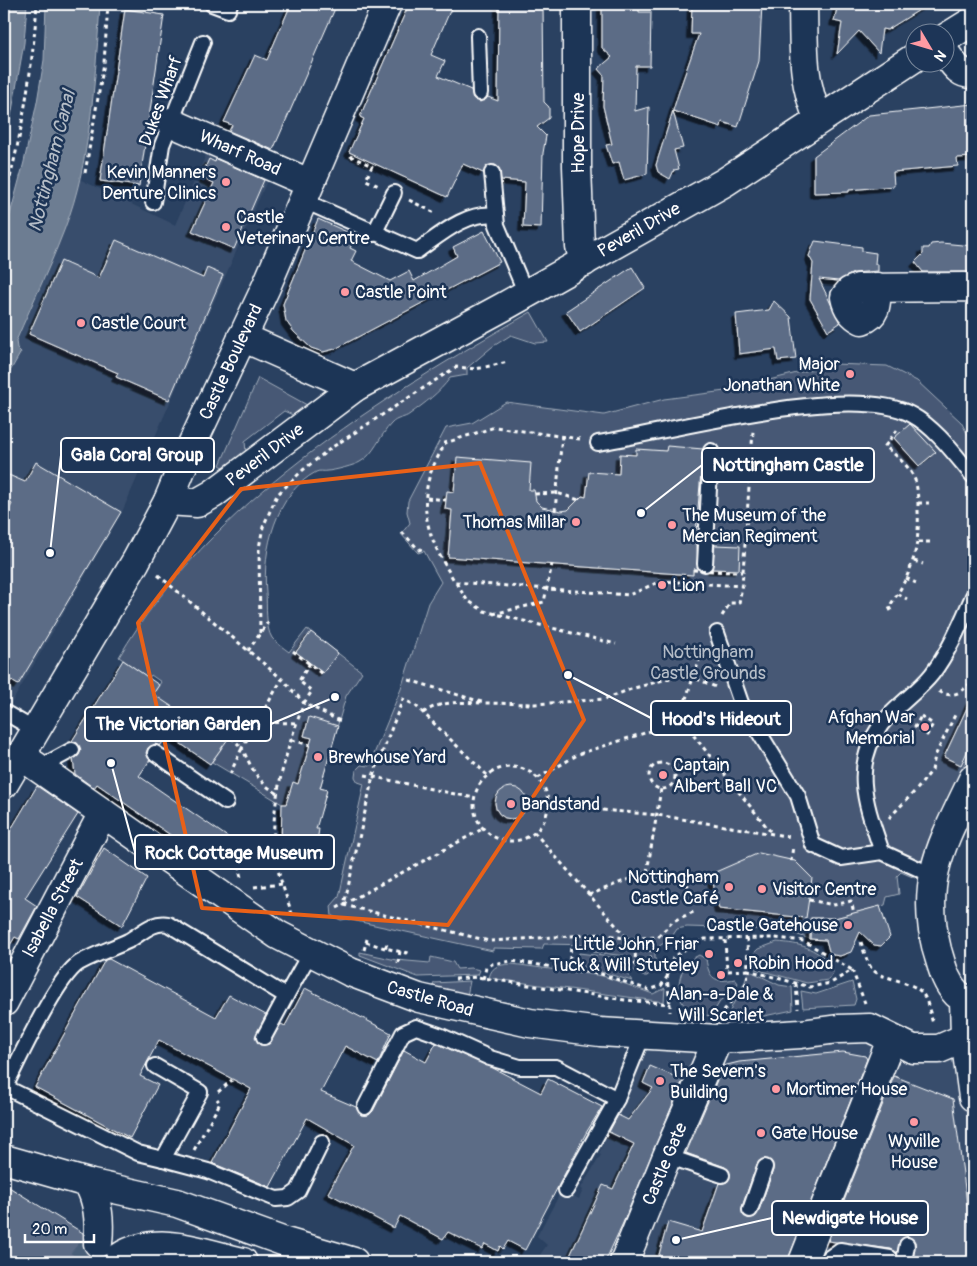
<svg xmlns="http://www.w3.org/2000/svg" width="977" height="1266" font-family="Pangolin,sans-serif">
<defs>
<filter id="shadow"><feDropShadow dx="-4.5" dy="4.5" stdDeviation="0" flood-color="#0009"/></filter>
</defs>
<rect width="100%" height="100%" fill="#2a4161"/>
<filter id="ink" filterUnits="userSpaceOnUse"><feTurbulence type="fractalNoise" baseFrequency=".02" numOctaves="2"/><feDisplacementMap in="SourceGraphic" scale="10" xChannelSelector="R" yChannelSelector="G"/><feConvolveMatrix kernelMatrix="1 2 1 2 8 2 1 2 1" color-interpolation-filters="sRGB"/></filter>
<g filter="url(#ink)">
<g fill="#394e6c">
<path d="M209,148l61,26 -148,338 -118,204v-334l17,-30 -4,-4 -1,-7 54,-127 9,-35 96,46z"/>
<path d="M973,1003v259h-438l12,-17 -10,-9 25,-46 17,9 4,-9 -2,-2 20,-33 -2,-1 47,-112 207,-4 114,18z"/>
</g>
<g fill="#465975" stroke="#a2acba">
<path d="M531,312l17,30 -13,1 -24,-8 -19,12 -25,21v7l-17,3c-11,15 -25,25 -40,36 -6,5 -13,3 -19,10 -11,11 -17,31 -31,38 -4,3 -27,9 -33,9 -4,1 -7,-1 -11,1 -40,21 -54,78 -50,120 1,13 -1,35 6,46 4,5 12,10 17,14l18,-23 55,43 -16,24 -26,92 7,2 -6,21 -39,-7 -70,-42 9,-13 -68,-55 8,-12 -10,-7 -2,3 -30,-21c92,-156 259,-257 412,-345z"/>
<path d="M833,364l54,2 30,15 44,41 12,22v300l-58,134 -14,-6 -4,4 2,18 -12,3 -2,8 -50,13h-25v21l-27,-9 -96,-3 -10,2 -6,9 -16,11v20l-8,7h-5l-16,-11 -1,-9 -32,-4v-7l-49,-1 -2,5 -49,-1v3l-146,-32 -6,1 -9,-4 -1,-10 8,-9 25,-113 -6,-2 -3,-5 1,-7 5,-5 8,1 32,-77 27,-86 13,-21 -17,-31 -6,2 -17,-19 9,-11 -3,-11 1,-11 38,-73 26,-5 34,-21 98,13 60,-16 61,-8z"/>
<path d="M258,378l49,27 -12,11 -11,-5 -39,30 1,12 -19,16 -7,-4z"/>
<path d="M777,942c25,2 35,5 55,22l1,9 -5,7 -21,3 -52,-14 -2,-15 5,-5z"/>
<path d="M360,952l36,8 34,3 1,-6 22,5 4,7 14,-1 9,2 -2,5 -60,2 -58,-22z"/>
<path d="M579,953l40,5 -1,12 8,2 6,9 -51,-15 -3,-8z"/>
<path d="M699,955l7,4c3,20 9,24 29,20l3,4 -4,7 -13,10 -10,16c-36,-4 -38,-26 -25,-54z"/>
<path d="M512,964l91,12 50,18 12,-6 -1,14 -175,-24c3,-13 11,-13 23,-14z"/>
<path d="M748,970l31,15 13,2 1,23 -48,10 -17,-1c3,-19 18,-30 20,-49z"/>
<path d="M470,981l-3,15 -34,-9 1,-4z"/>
<path d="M852,982l4,17 -2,6 -51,3 -2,-17 15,3z"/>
</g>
<g fill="#6d7d92" stroke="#a7b1be">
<path d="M7,4h20l-3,39 -20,113v-127z"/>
<path d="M46,4h54c-4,66 -9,148 -30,210 -15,43 -36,85 -54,127l1,7 4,4 -17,30v-145l20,-75 13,-60 7,-42z"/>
</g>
<g fill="#5b6c86" stroke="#fff" fill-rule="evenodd" filter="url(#shadow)">
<path d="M291,4h46l-64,146 -44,-19 3,-6 -8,-3 31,-67 12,5z"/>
<path d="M409,4h44l-22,51 14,6 -7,15 33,14 2,8 7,4 8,-5 10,4 1,-97h44l1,98 5,5v11l-12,9 9,9 -3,17 -2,75 -18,-1 2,-45 -24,-2 -2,-12 -4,-3 -8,1 -4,7 -20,-9 -16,33 -98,-45 15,-33 -4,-2 5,-12z"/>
<path d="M602,4h37v8h12l-1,54h-14l-1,45 14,-4 -2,67 -23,6 -5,-18 -7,2 -6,-19 6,-1 -9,-38 1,-30 -6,-7 14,-12 -10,-9z"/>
<path d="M692,4h70l-3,57 -21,66 -16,-5 -1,5 -48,-16 10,37 -9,2 5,19 -5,1 -4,9 -12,-7 -2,-7 24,-77 19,-54h-8z"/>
<path d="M838,4h91l-42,26 -5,-1 -3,24 -20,-22 -22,23 5,-31 -8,-2z"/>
<path d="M125,9l39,6 -25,171 -39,-5z"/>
<path d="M973,104v53l-16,1 1,8 -65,6 1,14 -45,4v2l-35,1v-37l55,-41z"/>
<path d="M209,159l6,3 1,-3 48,21 -30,69 -42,-18 22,-48 -13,-6z"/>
<path d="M318,219l38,17 -6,12 6,3 -5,10 39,20 19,-10 5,10 43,-25 -4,-9 31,-16 16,31 -165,87 -12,3 -12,-4 -17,-16 -8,-11 -3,-17z"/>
<path d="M116,240l87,38 4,-10 16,7 -54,125 -53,-23 2,-4 -89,-39 32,-73 38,17z"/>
<path d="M815,241l47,6v4l14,2 -1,11h3v7l-25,2 -15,8 -19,-2 21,44 -12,8 -18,-32 3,-36 -4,-7z"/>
<path d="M941,243l32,3v26h-50l-8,-10 8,-8v-6h6l2,-4z"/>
<path d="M632,267l13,21 -65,44 -14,-21z"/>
<path d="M774,301l17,16 5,42 -18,2 -2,-12 -37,5 -3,-40 33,-4z"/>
<path d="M910,424l26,28 -17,14 -25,-28z"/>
<path d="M667,446l36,3 -8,95h2l1,25h-5v6l-245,-18 4,-47 -7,-1 2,-18 7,1 3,-35 74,6 -2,27h5l2,11 6,6 19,4 7,-1 14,-14 4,1 3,-25 30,2 1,-20 16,1v-6l30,2z"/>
<path d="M36,462l85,50 -103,173 -14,-9v-157l8,-15 -8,-7v-24l21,9z"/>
<path d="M715,545l25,1 -1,24 -27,-1z"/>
<path d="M311,632l27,21 -15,20 -27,-21z"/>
<path d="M123,660l36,25 -6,9 39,26 3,-3 33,22 -18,25 -42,-29 -8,11 -5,-2 -7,4 -2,5 4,7 -11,16 93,64 -17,26 -118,-82 -3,4 -19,-14 -2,-15 6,-4 2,-5 -4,-7 -5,-2z"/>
<path d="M973,695v44l-12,26 -17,-8z"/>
<path d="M309,717l29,9 -18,62 7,2 -11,39h3l-3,19 -35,-3 1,-41h4l7,-22 5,2 14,-46 -8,-2z"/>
<path d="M37,786l41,28 -53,84 12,8 -18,33 -4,-2 -11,18v-114z"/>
<circle cx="511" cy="803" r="16"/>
<path d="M104,848l43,30 -25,48 -45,-29z"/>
<path d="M759,853l36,8 17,17 -6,40 -87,-9 -8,-35z"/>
<path d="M880,906l10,31 -9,9 -7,-1 -14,-13 -9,20 -11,4 -7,-1 -4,-4 -3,-11 -16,-1 1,-21h24z"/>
<path d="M109,959l107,58 13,-22 37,20 -11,22 5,8 9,-1 12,-20 4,2 20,-38 86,45 -13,30 -33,-17 -24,46 35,15 5,8h8l4,-4 31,-61 22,12 10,-19 55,24 50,26 7,-14 54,28 -16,26 -61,117 -17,-9 -5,8 -3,-3 -2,5 -13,-7 -3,5 -34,-17 -5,7 -43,-23 -6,12 -66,-35 26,-48 -47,-27 -37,69 -58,-24 39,-74 -92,-49 -19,36 18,9 -28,53 -95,-51 70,-127z"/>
<path d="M843,1052l22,4 2,3 -80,203h-130l11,-40 34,10 17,-49 8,-1 3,-5v-4l-5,-6 -39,-14 37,-87 16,-4zM763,1159l8,2 2,9 -15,43 -3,4 -7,1 -5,-3 -1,-8 15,-43z"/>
<path d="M650,1066l33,14 -60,143 -18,39h-38l36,-77 10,4 21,-45 -25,-12 9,-17 10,5 25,-32 -10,-5z"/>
<path d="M894,1076l59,23 20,149v14l-60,-1 2,-19 -7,-6 -8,4 -3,13 -6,-4 -63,-8z"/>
<path d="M4,1184l79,49 1,17 5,6 7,2 9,-1 1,5h-102z"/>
</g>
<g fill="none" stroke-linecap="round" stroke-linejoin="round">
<path stroke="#4a5e79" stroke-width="28" stroke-dasharray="28 14" stroke-linecap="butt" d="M81,1262l17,-19"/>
<defs>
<g id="lane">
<path d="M212,4l16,6 2,-6"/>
<path d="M478,36l2,57"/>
<path d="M492,173l5,52 29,69"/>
<path d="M302,200l115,51c23,-16 49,-40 79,-36"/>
<path d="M153,202l9,-57 41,-103"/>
<path d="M374,234l20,-41"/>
<path d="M598,443c71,-11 254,-62 314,-28 24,13 44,41 61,61"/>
<path d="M705,564l6,-113"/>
<path d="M717,633l24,70 57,93 15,49 28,13 41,-6"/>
<path d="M4,712l31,18"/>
<path d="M155,753l71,49"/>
<path d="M39,768l33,-18"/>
<path d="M934,876l-52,-24c-15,-45 -32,-84 -1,-127 15,-20 37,-33 51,-51 18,-24 29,-51 41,-78"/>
<path d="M286,996l24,-43"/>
<path d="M155,1066l45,26 -37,67 45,12 68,28 12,-1 10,-7 24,-49"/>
<path d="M365,1107l38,-74 13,-6 23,8 51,23 30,9h36l61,32"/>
<path d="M667,1156l55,19"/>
<path d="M163,1159l-25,-6 -133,-66c14,-27 51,-109 74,-124 12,-7 34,-15 49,-22 13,-7 24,-20 40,-17l118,72 -22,41"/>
<path d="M566,1190l51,-91 26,-64"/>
<path d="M750,1210l15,-43"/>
<path d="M829,1258l11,-8 50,8"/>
<path d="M904,1262l3,-17"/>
</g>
<g id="street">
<path d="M577,4v162l3,81 4,15"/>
<path d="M803,4c1,39 -2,78 16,115"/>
<path d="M944,51c8,10 14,24 29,23"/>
<path d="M170,122l139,61"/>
<path d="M877,287c-1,14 1,28 -15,33 -10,-5 -15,-12 -17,-23l5,-6 8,-3 107,-1 8,1"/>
<path d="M24,751l6,11 248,173 72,37 69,26 111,25 70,9 118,7 83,-5 37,-5 32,-1 43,21h26l26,-11"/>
<path d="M964,998l1,40 8,59"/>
<path d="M4,1002l99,-189"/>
<path d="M624,1262l43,-106 51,-117"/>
<path d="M803,1262l88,-222"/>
</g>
<g id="secondary">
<path d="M944,39l29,-18"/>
<path d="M242,337l113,50"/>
<path d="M168,501l29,2 16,-9 142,-107 148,-80 222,-125 189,-124"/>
<path d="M957,994c-12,-12 -15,-28 -20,-44 -18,-72 7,-109 36,-171"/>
<path d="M88,1183c11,19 12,39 10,60"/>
</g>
<g id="primary">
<path d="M4,784l132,-223 32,-60 20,-48 78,-166 121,-283"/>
<path d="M4,1159l84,24 89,20 108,39 69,20"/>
<path d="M120,1257c38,-24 83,-4 123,5"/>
</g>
</defs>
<use href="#lane" stroke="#fff" stroke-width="18"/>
<use href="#street" stroke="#fff" stroke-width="31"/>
<use href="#secondary" stroke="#fff" stroke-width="31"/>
<use href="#primary" stroke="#fff" stroke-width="31"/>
<g stroke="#fff" stroke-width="3" stroke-dasharray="4 4" stroke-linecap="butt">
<path d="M350,156l22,10 -6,14 13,6"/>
<path d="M85,173l19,-110 4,-59"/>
<path d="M409,200l28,14"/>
<path d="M4,201c18,-66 28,-129 33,-197"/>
<path d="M580,439l-85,-12 -50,16c-5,11 -13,23 -16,35 -11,41 6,71 26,104l174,13 32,-14 81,5"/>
<path d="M535,494l22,-1 22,7"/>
<path d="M427,498l19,2"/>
<path d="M918,503h11"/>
<path d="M555,511l7,-76"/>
<path d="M402,532l17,18 4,-2"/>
<path d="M918,542h13"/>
<path d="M914,561l9,3"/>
<path d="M732,572h10"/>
<path d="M158,575l124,104 22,24c-17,45 -33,96 -30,144 1,20 12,48 18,67"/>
<path d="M906,578l10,5"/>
<path d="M456,583l11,17 17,11 132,33"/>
<path d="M898,594l9,5"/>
<path d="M891,611l-2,-4c22,-32 31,-57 29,-96 0,-10 0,-22 -3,-31 -5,-14 -20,-25 -30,-34l13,-17"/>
<path d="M493,614l51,-12 8,-38"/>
<path d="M722,616l8,-13h9l3,-17 11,-155"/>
<path d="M260,633l-1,-85 4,-21 14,-32 26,-25 28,-22 125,-81 20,2 32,-7"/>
<path d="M248,651l20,-29"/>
<path d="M293,651l29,23"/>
<path d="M310,663l-11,18 13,10 -8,12 36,18"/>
<path d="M409,680l76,23 50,1 70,-5 26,-10 54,-15 31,13"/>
<path d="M939,691c13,9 25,0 34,-11"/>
<path d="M683,707l-1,14 88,110"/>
<path d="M423,713c17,-12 36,-11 57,-10"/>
<path d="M198,715l35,24 9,9 -12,26"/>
<path d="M921,716l12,8 -6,11 -12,-8z"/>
<path d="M259,722l38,1"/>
<path d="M292,740l18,5"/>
<circle cx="662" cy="776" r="13"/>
<circle cx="511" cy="804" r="37"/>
<path d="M365,775l109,23"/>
<path d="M487,775l-72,-70 -12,-6 -30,77 -29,129 145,36 114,-7 25,5 30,-2 15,-16 23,-10"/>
<path d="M538,778l41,-24 103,-33"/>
<path d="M277,793c-19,-10 -26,-26 -35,-45l40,-69"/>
<path d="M547,805l110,10 135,22"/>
<path d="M889,818l29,-30 14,-18 3,-14 20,-41"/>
<path d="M534,832l94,107"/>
<path d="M277,859l24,1"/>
<path d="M791,861l2,-15"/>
<path d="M647,872l14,-83"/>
<path d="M241,877c-8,-23 15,-26 33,-29"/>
<path d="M254,887l29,-3"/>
<path d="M589,895l58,-23 42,14"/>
<path d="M809,900l25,5 17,-4 3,12"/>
<path d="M337,908l147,-80"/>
<path d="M636,938l-1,26 3,3 8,1 4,-5 1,-26"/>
<path d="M725,940l2,31 21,-1 -1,-31"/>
<path d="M366,942l19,6"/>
<path d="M861,942c3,9 6,22 12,28 5,5 11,6 17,8 35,11 34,11 43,46"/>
<path d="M387,944l-2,4 21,5 1,-4"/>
<path d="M364,950l3,-11"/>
<path d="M398,963l2,-12"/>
<path d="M569,968l2,-23"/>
<path d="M852,970l13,33"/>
<path d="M667,977l6,-19 18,-13 14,-6 71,-1 28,3 48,29 -21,13 -21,4 -62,-17 -1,12 -26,32"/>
<path d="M455,979l22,-2 148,23 45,4v8"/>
<path d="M483,979l3,-11 6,-4 20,-3 89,13 48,16 12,-4 6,-9 3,27"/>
<path d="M796,984l2,25"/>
<path d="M218,1092l14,-12"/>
<path d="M194,1150l26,-47 -3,-4"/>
</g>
<use href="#lane" stroke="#1d3557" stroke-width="14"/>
<use href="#street" stroke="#1d3557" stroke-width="28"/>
<use href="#secondary" stroke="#1d3557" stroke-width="28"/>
<use href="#primary" stroke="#1d3557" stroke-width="28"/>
<g stroke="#fff" stroke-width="3" stroke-dasharray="4 4" stroke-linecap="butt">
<path d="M693,570l39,2"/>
<path d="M683,707l18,-52"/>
</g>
</g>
</g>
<path fill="none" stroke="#e96118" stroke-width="4" stroke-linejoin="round" d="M480,463l104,257 -136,205 -246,-17 -64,-285 103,-134z"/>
<g fill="#ff9aa2" stroke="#1d3557" stroke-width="2">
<circle cx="226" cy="182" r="5"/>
<circle cx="226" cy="227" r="5"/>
<circle cx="345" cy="292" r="5"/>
<circle cx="81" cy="323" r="5"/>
<circle cx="850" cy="374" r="5"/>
<circle cx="576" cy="522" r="5"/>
<circle cx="672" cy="525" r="5"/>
<circle cx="662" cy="585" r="5"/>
<circle cx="925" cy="727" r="5"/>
<circle cx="318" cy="757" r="5"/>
<circle cx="663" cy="775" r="5"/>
<circle cx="511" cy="804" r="5"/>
<circle cx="729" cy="887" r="5"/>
<circle cx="762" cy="889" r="5"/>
<circle cx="848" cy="925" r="5"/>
<circle cx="709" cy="954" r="5"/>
<circle cx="738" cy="963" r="5"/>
<circle cx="721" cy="975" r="5"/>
<circle cx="660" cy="1081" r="5"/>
<circle cx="776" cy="1089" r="5"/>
<circle cx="914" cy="1122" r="5"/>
<circle cx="761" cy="1133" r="5"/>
</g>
<g text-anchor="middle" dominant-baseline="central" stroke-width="5" stroke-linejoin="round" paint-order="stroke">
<g font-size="18" fill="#fff" stroke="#1d3557">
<text transform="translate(161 101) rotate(-70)">Dukes Wharf</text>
<text transform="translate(578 133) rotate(-90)">Hope Drive</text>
<text transform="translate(240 153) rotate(24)">Wharf Road</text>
<text transform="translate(639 230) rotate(-30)">Peveril Drive</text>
<text transform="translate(231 362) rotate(-65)">Castle Boulevard</text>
<text transform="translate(265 455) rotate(-37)">Peveril Drive</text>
<text transform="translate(53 908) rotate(-62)">Isabella Street</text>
<text transform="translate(430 999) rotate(16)">Castle Road</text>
<text transform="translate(665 1164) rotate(-67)">Castle Gate</text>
</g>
<g font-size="18" fill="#fff" stroke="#1d3557" text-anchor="start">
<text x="216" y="172" text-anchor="end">Kevin Manners<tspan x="216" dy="21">Denture Clinics</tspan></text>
<text x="236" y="217">Castle<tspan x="236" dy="21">Veterinary Centre</tspan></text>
<text x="355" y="292">Castle Point</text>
<text x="91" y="323">Castle Court</text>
<text x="840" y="364" text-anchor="end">Major<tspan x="840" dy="21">Jonathan White</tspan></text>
<text x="682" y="515">The Museum of the<tspan x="682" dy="21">Mercian Regiment</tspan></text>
<text x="566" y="522" text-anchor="end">Thomas Millar</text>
<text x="672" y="585">Lion</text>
<text x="915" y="717" text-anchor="end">Afghan War<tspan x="915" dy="21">Memorial</tspan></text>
<text x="328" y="757">Brewhouse Yard</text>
<text x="673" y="765">Captain<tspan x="673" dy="21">Albert Ball VC</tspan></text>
<text x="521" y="804">Bandstand</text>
<text x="719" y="877" text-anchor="end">Nottingham<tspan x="719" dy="21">Castle Café</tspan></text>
<text x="772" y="889">Visitor Centre</text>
<text x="838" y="925" text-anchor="end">Castle Gatehouse</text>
<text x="699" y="944" text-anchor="end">Little John, Friar<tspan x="699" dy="21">Tuck &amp; Will Stuteley</tspan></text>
<text x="748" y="963">Robin Hood</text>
<text x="721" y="994" text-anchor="middle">Alan-a-Dale &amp;<tspan x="721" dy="21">Will Scarlet</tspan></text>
<text x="670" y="1071">The Severn's<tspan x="670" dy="21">Building</tspan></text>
<text x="786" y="1089">Mortimer House</text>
<text x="771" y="1133">Gate House</text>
<text x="914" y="1141" text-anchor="middle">Wyville<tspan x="914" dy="21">House</tspan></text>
</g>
<g font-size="18" fill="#b5bdc8" stroke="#1d3557">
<text x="708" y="652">Nottingham<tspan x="708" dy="21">Castle Grounds</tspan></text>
</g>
<g font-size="19" font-style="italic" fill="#b6bec8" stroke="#1d3557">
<text transform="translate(52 161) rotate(-76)">Nottingham Canal</text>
</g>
</g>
<path fill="none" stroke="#fff" stroke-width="2" d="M50 553L61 455M641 513L702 465M568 675L651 718M335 697L271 724M111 763L135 852M676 1240L772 1218"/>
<g fill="#fff" stroke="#1d3557" stroke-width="2">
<circle cx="50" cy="553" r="5"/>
<circle cx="641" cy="513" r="5"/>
<circle cx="568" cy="675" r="5"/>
<circle cx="335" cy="697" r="5"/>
<circle cx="111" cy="763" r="5"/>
<circle cx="676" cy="1240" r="5"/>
</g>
<g fill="#1d3557" stroke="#fff" stroke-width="2">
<rect x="61" y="438" width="153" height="34" rx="5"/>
<rect x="702" y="448" width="172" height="34" rx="5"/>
<rect x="651" y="701" width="140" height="34" rx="5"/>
<rect x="85" y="707" width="186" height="34" rx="5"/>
<rect x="135" y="835" width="199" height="34" rx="5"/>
<rect x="772" y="1201" width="156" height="34" rx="5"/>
</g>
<g font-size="19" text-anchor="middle" font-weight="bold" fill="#fff">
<text x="137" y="461">Gala Coral Group</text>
<text x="788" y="471">Nottingham Castle</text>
<text x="721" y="725">Hood's Hideout</text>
<text x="178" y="730">The Victorian Garden</text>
<text x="234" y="859">Rock Cottage Museum</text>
<text x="850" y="1224">Newdigate House</text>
</g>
<rect width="977" height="1266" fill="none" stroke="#1d3557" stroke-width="20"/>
<rect x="10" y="10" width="957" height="1246" fill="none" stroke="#fff" stroke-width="2" filter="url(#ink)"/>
<g transform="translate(930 48) rotate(128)"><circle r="24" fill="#1d3557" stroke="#77869a"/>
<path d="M0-4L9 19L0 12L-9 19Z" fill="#ff9aa2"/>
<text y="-8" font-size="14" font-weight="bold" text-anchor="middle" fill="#ffffff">N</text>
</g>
<path d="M25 1234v8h69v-8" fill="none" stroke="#ffffff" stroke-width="2.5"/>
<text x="32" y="1234" font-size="15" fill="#ffffff" stroke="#1d3557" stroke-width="4" paint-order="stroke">20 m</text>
</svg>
